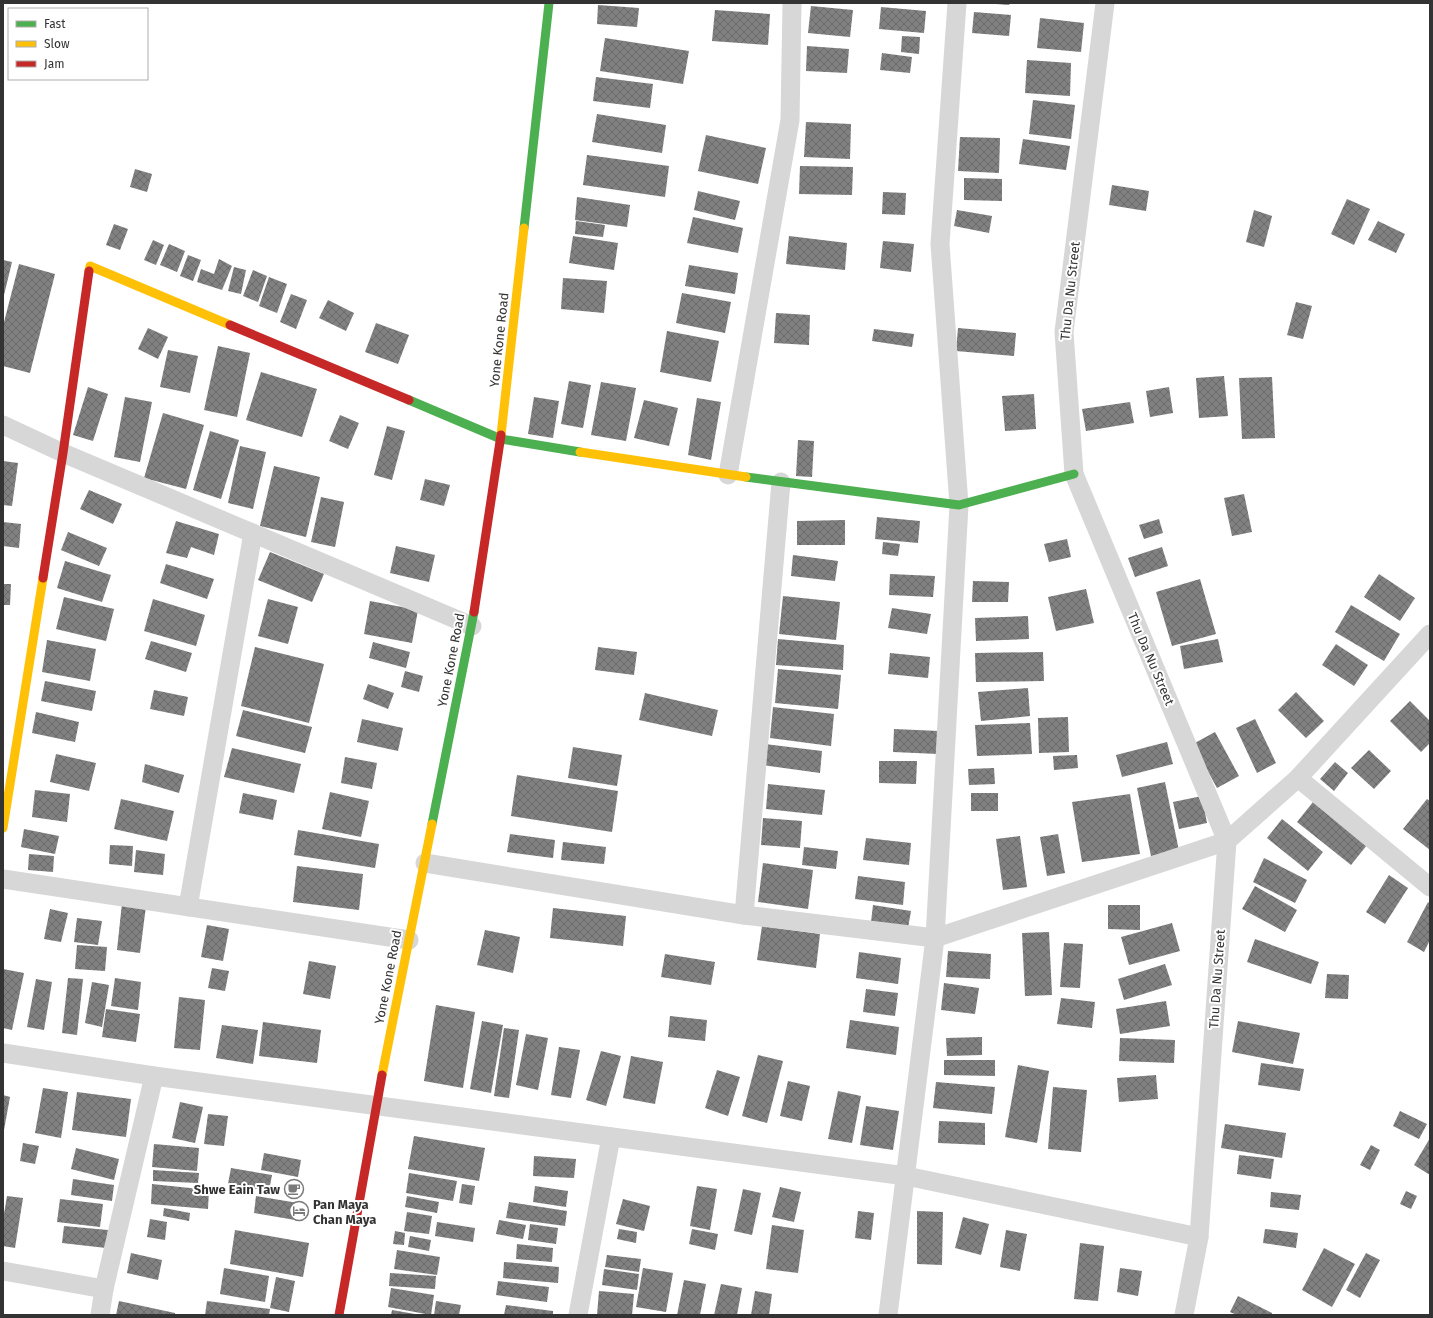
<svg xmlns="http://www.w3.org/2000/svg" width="1433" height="1318" font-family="'Fira Sans',sans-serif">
<defs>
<pattern id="building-cross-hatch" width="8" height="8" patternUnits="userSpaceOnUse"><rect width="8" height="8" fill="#818181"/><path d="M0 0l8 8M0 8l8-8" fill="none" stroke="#6a6a6a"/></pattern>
</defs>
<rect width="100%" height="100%" fill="#fff"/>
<g fill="url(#building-cross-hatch)">
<path d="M996,3h14l-1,2 -13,-1z"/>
<path d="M598,5l41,3 -2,19 -40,-3z"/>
<path d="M811,6l42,4 -3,27 -42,-4z"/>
<path d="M881,7l45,4 -2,22 -45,-4z"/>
<path d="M715,10l55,4 -2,31 -56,-4z"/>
<path d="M974,12l37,3 -2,21 -37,-3z"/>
<path d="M1040,18l44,5 -3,29 -44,-4z"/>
<path d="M902,36l18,1 -1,17 -18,-2z"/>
<path d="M605,38l84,13 -6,33 -83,-13z"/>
<path d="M807,46l42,3 -2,24 -41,-2z"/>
<path d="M882,53l30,4 -2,16 -30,-3z"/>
<path d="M1027,60l44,3 -1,33 -45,-3z"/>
<path d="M596,77l57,7 -3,24 -57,-7z"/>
<path d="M1033,100l42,5 -4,34 -42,-5z"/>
<path d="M597,114l69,11 -4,28 -70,-11z"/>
<path d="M806,122l45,2 -1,35 -46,-2z"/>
<path d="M706,135l60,13 -8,36 -60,-13z"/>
<path d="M960,137l40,1 -1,35 -41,-2z"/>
<path d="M1023,139l47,7 -4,24 -47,-6z"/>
<path d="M587,155l82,11 -4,31 -82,-12z"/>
<path d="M800,166l53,1 -1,28 -53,-1z"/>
<path d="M135,169l17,5 -5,18 -17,-5z"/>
<path d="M964,178l38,1v22l-38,-1z"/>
<path d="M1112,185l37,6 -3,20 -37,-6z"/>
<path d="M698,191l42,10 -5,19 -41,-10z"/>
<path d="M883,192l23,1 -1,22 -23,-1z"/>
<path d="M577,197l53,8 -3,22 -52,-7z"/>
<path d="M1347,199l23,10 -16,36 -23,-11z"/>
<path d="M957,210l35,6 -3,17 -35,-7z"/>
<path d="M1254,210l18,6 -8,31 -18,-5z"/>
<path d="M693,217l50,11 -5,25 -51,-10z"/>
<path d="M576,221l29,4 -2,12 -28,-3z"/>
<path d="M1378,221l27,13 -9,19 -28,-13z"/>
<path d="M114,224l14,5 -8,21 -14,-5z"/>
<path d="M573,236l45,7 -4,27 -45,-7z"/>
<path d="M789,236l58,7 -2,27 -59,-6z"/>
<path d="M153,240l11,5 -8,20 -12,-5z"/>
<path d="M883,241l31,3 -3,28 -31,-4z"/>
<path d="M169,244l16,7 -8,21 -17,-7z"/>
<path d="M188,255l13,5 -8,21 -13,-5z"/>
<path d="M219,259l13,7 -10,24 -25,-8 4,-13 13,5z"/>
<path d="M3,260l9,2 -8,33h-1z"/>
<path d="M19,264l36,10 -25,99 -27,-7v-40z"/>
<path d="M689,265l49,8 -3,21 -50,-8z"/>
<path d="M234,267l12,3 -5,24 -13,-3z"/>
<path d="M253,270l14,6 -9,26 -15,-6z"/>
<path d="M269,277l18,7 -10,29 -18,-7z"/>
<path d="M563,278l44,3 -3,32 -43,-4z"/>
<path d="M682,293l49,9 -6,31 -49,-10z"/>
<path d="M291,294l16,6 -11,29 -16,-7z"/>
<path d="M328,300l26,13 -8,18 -27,-13z"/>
<path d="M1296,302l16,4 -9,33 -16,-4z"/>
<path d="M776,313l34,2 -1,30 -35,-2z"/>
<path d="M376,323l33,12 -11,29 -33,-12z"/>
<path d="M148,328l20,9 -10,22 -20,-10z"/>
<path d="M958,328l58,5 -2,23 -58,-5z"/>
<path d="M874,329l40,5 -2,13 -40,-6z"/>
<path d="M667,331l52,10 -8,41 -51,-10z"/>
<path d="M218,346l32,7 -13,64 -33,-7z"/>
<path d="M168,350l30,6 -8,37 -30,-6z"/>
<path d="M261,372l56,17 -15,48 -56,-17z"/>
<path d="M1224,376l4,40 -29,2 -3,-40z"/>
<path d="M1272,377l3,61 -33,1 -3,-61z"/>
<path d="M569,381l22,4 -8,43 -22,-4z"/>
<path d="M601,382l35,6 -10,53 -35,-6z"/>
<path d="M88,387l20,7 -15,47 -20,-6z"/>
<path d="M1169,387l4,26 -23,4 -4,-26z"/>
<path d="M1034,394l2,35 -31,2 -3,-35z"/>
<path d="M125,397l27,5 -12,60 -26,-5z"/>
<path d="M534,397l25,4 -6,37 -25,-4z"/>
<path d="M697,398l24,4 -10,58 -23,-5z"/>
<path d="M644,400l34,8 -9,38 -35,-8z"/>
<path d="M1130,402l4,21 -48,8 -4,-22z"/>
<path d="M163,413l41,12 -18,64 -42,-11z"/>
<path d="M340,415l19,8 -11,26 -19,-8z"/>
<path d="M387,426l18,5 -13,49 -18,-5z"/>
<path d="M210,431l29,9 -18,59 -28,-9z"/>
<path d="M798,440l16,1 -2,36 -16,-1z"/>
<path d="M240,446l26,6 -13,57 -25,-6z"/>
<path d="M3,461l15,2 -6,43 -9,-1z"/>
<path d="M274,466l46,11 -14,60 -46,-11z"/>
<path d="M425,479l25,6 -6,21 -24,-6z"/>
<path d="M89,490l33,14 -9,20 -33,-15z"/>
<path d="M1244,494l8,38 -20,4 -8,-38z"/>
<path d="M321,497l23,5 -9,45 -24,-5z"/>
<path d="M877,517l43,4 -2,22 -43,-4z"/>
<path d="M1159,519l4,14 -19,6 -5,-14z"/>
<path d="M845,520v25h-48v-24z"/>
<path d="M176,521l43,13 -5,21 -23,-8 -4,11 -21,-5z"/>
<path d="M3,522l18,2 -2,24 -16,-2z"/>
<path d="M68,532l39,16 -8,18 -38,-16z"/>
<path d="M1067,539l4,18 -22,5 -5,-18z"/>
<path d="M883,542l17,2 -2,12 -16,-2z"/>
<path d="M396,546l39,9 -6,27 -39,-9z"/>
<path d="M1162,547l6,19 -33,11 -7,-19z"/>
<path d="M270,552l54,22 -12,28 -54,-22z"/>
<path d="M793,555l45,6 -3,20 -44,-5z"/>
<path d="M65,561l46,14 -9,27 -45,-14z"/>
<path d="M166,564l48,15 -7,20 -47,-16z"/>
<path d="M890,574l45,2 -2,21 -44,-2z"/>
<path d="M1379,574l36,24 -15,23 -36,-24z"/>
<path d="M1200,579l16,55 -44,12 -16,-54z"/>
<path d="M973,581l36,1 -1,20h-36z"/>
<path d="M3,584h8l-1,21h-7z"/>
<path d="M1086,589l8,34 -38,8 -8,-34z"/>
<path d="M783,596l57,6 -4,38 -57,-6z"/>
<path d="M64,597l50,12 -8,32 -50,-12z"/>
<path d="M153,599l52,16 -9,31 -52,-15z"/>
<path d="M268,599l30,8 -10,37 -30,-8z"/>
<path d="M370,601l48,9 -6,33 -48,-9z"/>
<path d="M1351,605l49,29 -16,27 -49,-29z"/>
<path d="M892,608l39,6 -4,20 -39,-6z"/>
<path d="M1028,616l1,23 -53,2 -1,-23z"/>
<path d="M778,639l66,6 -1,25 -67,-5z"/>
<path d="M1218,639l5,23 -39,7 -4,-23z"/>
<path d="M47,640l49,9 -6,32 -48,-9z"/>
<path d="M151,641l41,12 -6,19 -41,-13z"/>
<path d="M373,642l37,10 -4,16 -37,-10z"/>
<path d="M1336,644l32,21 -14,21 -32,-21z"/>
<path d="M255,647l69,17 -15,59 -68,-17z"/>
<path d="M598,647l39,5 -3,23 -39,-5z"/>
<path d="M1043,652l1,29 -68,1 -1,-29z"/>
<path d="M890,653l40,4 -2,21 -40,-4z"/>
<path d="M778,669l63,6 -3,34 -63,-6z"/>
<path d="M405,671l18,5 -4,16 -18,-5z"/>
<path d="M45,681l51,10 -4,20 -51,-10z"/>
<path d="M368,684l26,9 -6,16 -25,-10z"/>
<path d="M1028,688l2,28 -49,5 -3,-29z"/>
<path d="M154,690l34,7 -4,19 -34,-7z"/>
<path d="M1296,692l28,29 -18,17 -28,-28z"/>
<path d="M645,693l73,17 -6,26 -73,-16z"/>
<path d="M1410,701l20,20v22l-9,9 -31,-31z"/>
<path d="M773,707l61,7 -3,32 -61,-8z"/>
<path d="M243,710l69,17 -7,26 -69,-17z"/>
<path d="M36,712l43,10 -4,20 -43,-9z"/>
<path d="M1068,717l1,35 -30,1 -1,-35z"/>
<path d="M362,719l41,9 -5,23 -41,-9z"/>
<path d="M1255,719l21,44 -19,10 -21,-45z"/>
<path d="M1030,723l2,31 -55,2 -2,-31z"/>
<path d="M894,729l45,2 -1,23 -45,-2z"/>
<path d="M1215,732l24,44 -22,12 -24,-44z"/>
<path d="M1167,742l6,22 -51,13 -6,-22z"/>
<path d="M765,744l57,7 -2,22 -58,-8z"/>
<path d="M573,747l49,8 -5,31 -49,-8z"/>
<path d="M232,748l69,16 -7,29 -70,-16z"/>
<path d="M1369,750l22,21 -17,18 -23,-21z"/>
<path d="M56,754l40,9 -7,28 -39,-9z"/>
<path d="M1077,755l1,13 -24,2 -1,-14z"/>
<path d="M345,757l32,6 -5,26 -31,-6z"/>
<path d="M879,761h38l-1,23 -37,-1z"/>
<path d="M1335,762l13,11 -14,18 -14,-12z"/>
<path d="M145,764l39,11 -5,18 -37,-11z"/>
<path d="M994,768l1,16 -26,1 -1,-16z"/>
<path d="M517,775l101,16 -6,41 -101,-16z"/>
<path d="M1165,782l14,69 -28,5 -14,-68z"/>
<path d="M768,784l57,6 -3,25 -56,-6z"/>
<path d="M35,790l35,4 -3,28 -35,-5z"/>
<path d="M330,792l39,9 -8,36 -39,-8z"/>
<path d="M243,793l34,7 -4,20 -34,-7z"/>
<rect x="971" y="793" width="27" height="18"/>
<path d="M1130,794l10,60 -58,8 -10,-60z"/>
<path d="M1202,796l5,27 -28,6 -6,-27z"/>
<path d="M1317,797l54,43 -20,25 -54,-43z"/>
<path d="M121,799l53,12 -7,30 -53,-12z"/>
<path d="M1427,799l3,2v49l-27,-21z"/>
<path d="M763,818l39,3 -2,27 -39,-3z"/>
<path d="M1282,819l41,33 -15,19 -41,-33z"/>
<path d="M24,829l35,7 -4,18 -34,-7z"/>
<path d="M298,830l81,14 -4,24 -81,-13z"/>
<path d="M510,834l45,6 -2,18 -46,-6z"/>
<path d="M1058,834l7,39 -18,3 -7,-39z"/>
<path d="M1020,836l7,51 -24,3 -7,-51z"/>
<path d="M866,838l45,5 -2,22 -46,-5z"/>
<path d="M563,842l43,5 -2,17 -43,-4z"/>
<path d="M110,845l23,1 -1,20 -23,-2z"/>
<path d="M804,847l34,4 -2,18 -34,-4z"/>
<path d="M136,850l29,4 -2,21 -29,-3z"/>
<path d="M29,854l25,2 -1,16 -25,-2z"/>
<path d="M1264,858l43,22 -12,23 -42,-21z"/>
<path d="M763,863l50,7 -5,39 -50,-7z"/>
<path d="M297,866l66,8 -4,36 -66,-8z"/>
<path d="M1389,875l19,13 -23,36 -19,-12z"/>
<path d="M858,876l47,6 -2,23 -48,-6z"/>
<path d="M1255,886l42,24 -12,22 -43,-23z"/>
<path d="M1428,902l2,2v36l-6,12 -17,-10z"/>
<path d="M122,903l24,3 -6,47 -23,-3z"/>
<path d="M873,905l38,6 -3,17 -37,-6z"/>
<path d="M1108,905h32v25l-32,-1z"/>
<path d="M553,908l73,8 -3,30 -73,-8z"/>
<path d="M50,909l18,4 -7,29 -17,-3z"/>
<path d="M77,918l25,3 -4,24 -24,-3z"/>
<path d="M1172,923l8,28 -51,14 -8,-28z"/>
<path d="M207,925l22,4 -6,32 -22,-4z"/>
<path d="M762,926l58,8 -4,34 -59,-8z"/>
<path d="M485,930l35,7 -7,36 -36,-8z"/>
<path d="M1049,932l3,63 -27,1 -3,-63z"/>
<path d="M1255,939l64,23 -8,22 -64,-22z"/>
<path d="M1064,943l19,1 -3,44 -20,-1z"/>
<path d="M77,945l30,2 -2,24 -30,-2z"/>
<path d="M948,951l43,3 -1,25 -44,-2z"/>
<path d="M859,952l42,6 -3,26 -42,-6z"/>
<path d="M665,954l50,8 -4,23 -50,-8z"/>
<path d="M309,961l27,5 -6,33 -27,-5z"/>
<path d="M1165,964l7,21 -48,15 -6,-21z"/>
<path d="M212,968l17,3 -4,20 -17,-3z"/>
<path d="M3,969l21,4 -12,57 -9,-2z"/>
<path d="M1327,974l22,1 -1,24 -23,-1z"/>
<path d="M68,978l15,1 -6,56 -15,-2z"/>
<path d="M115,978l26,4 -3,28 -27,-4z"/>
<path d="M36,979l16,3 -8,48 -17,-3z"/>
<path d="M92,982l17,3 -7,42 -17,-4z"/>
<path d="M944,983l35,5 -4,26 -34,-4z"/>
<path d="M866,989l32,4 -3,23 -32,-4z"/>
<path d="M179,997l26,3 -5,50 -26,-2z"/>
<path d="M1061,998l34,4 -3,26 -35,-4z"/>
<path d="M1166,1001l4,25 -50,8 -4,-25z"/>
<path d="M436,1005l39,7 -12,76 -39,-7z"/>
<path d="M106,1009l34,5 -4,28 -34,-5z"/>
<path d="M670,1016l37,4 -2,21 -37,-4z"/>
<path d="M850,1020l49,7 -3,28 -50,-7z"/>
<path d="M482,1021l21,4 -12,68 -21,-4z"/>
<path d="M1238,1021l62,12 -7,31 -61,-12z"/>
<path d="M263,1022l58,8 -4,33 -58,-7z"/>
<path d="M222,1025l36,5 -5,34 -37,-6z"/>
<path d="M504,1028l15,2 -10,68 -15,-2z"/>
<path d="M526,1034l22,4 -10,52 -22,-5z"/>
<path d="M982,1037v18l-35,1 -1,-18z"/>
<path d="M1120,1038l55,2 -1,23 -55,-2z"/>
<path d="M559,1047l21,3 -9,48 -20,-3z"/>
<path d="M601,1051l20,5 -15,50 -20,-6z"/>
<path d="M758,1055l25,6 -16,62 -25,-7z"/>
<path d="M631,1056l32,6 -8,42 -32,-6z"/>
<path d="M944,1060h51v16l-51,-1z"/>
<path d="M1261,1063l43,6 -4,22 -42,-6z"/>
<path d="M1018,1065l31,6 -12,72 -32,-6z"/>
<path d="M717,1070l23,7 -12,39 -23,-8z"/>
<path d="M1156,1075l2,24 -39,3 -2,-24z"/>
<path d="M788,1081l22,5 -8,35 -22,-5z"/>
<path d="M936,1082l59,5 -3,27 -59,-6z"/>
<path d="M1053,1087l34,3 -6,62 -33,-3z"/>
<path d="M43,1088l25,4 -7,46 -26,-5z"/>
<path d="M838,1091l23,5 -9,47 -24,-4z"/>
<path d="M77,1092l54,7 -5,38 -54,-7z"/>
<path d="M3,1095l7,2 -6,33h-1z"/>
<path d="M180,1102l23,5 -8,36 -23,-5z"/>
<path d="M866,1106l33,5 -6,39 -33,-5z"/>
<path d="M1400,1111l27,13 -8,15 -26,-13z"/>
<path d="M208,1114l20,2 -4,30 -20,-2z"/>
<path d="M939,1121l46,2v22l-47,-2z"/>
<path d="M1225,1124l61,9 -4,25 -61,-10z"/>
<path d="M414,1136l71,12 -6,33 -71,-12z"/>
<path d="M1430,1138v37l-16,-10z"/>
<path d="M23,1143l16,3 -4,18 -15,-3z"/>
<path d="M154,1144l45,4 -2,23 -45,-4z"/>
<path d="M1371,1145l9,5 -10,20 -10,-5z"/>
<path d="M76,1148l43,11 -5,21 -43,-11z"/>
<path d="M264,1153l37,7 -3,17 -37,-7z"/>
<path d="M1239,1155l35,4 -3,20 -34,-5z"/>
<path d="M534,1156l42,3 -2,19 -41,-2z"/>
<path d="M231,1168l41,7 -3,16 -41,-7z"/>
<path d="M153,1170l46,3 -1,10 -45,-2z"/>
<path d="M409,1173l48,8 -4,20 -47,-8z"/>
<path d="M73,1179l41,6 -2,16 -41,-6z"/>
<path d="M152,1184l57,6 -1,19 -57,-5z"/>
<path d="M462,1184l13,2 -3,19 -13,-2z"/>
<path d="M535,1186l33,5 -2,16 -33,-5z"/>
<path d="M697,1186l20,3 -7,41 -20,-4z"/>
<path d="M780,1187l21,5 -7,30 -22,-5z"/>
<path d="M743,1189l18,4 -9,42 -18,-4z"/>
<path d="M1406,1191l11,5 -6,13 -11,-5z"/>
<path d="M1271,1192l30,3 -2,15 -29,-3z"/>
<path d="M7,1196l16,2 -8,50 -12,-2v-26z"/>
<path d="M256,1196l48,8 -3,17 -47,-8z"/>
<path d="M407,1196l32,6 -2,11 -32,-6z"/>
<path d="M60,1199l43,5 -3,23 -43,-5z"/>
<path d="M623,1199l27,7 -6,25 -28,-7z"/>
<path d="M509,1202l58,9 -2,15 -59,-8z"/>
<path d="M164,1208l26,5 -1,8 -26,-5z"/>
<path d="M858,1211l16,2 -3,27 -16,-2z"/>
<path d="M917,1211l26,1 -1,53 -25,-1z"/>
<path d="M407,1212l25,4 -3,18 -25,-3z"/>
<path d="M963,1217l26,7 -8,31 -26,-7z"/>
<path d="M150,1219l17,3 -2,18 -18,-3z"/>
<path d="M499,1220l27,5 -3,14 -27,-5z"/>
<path d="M437,1222l38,6 -2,14 -38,-6z"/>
<path d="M530,1224l28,4 -2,16 -28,-4z"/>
<path d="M772,1225l32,5 -6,43 -32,-4z"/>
<path d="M64,1226l44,4 -2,18 -44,-5z"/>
<path d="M619,1229l18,3 -1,11 -19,-4z"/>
<path d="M692,1229l26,5 -3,16 -26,-6z"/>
<path d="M1265,1229l33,4 -2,15 -33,-5z"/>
<path d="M235,1230l74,13 -6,34 -73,-13z"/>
<path d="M1006,1230l21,4 -7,37 -20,-4z"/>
<path d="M395,1231l10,2 -1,12 -11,-1z"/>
<path d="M410,1236l21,4 -2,11 -21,-4z"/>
<path d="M1080,1243l24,3 -6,55 -24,-2z"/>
<path d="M517,1244l36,4 -1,14 -36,-3z"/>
<path d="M1324,1248l31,16 -23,43 -30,-17z"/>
<path d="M397,1250l43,7 -3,18 -43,-6z"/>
<path d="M131,1253l31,7 -4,20 -31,-7z"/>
<path d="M1366,1253l14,7 -20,38 -14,-8z"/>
<path d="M607,1255l34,4 -2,13 -34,-5z"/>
<path d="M504,1262l55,5 -1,16 -55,-5z"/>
<path d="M224,1268l45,8 -4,26 -45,-8z"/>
<path d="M643,1268l30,5 -7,39 -30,-5z"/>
<path d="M1120,1268l22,3 -4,25 -21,-4z"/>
<path d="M604,1269l35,5 -2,16 -35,-5z"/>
<path d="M390,1273l46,3 -1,13 -46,-3z"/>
<path d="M276,1277l19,4 -6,31 -19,-4z"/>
<path d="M684,1280l22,4 -6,31h-23z"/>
<path d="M498,1281l51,6 -2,15 -51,-7z"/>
<path d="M721,1284l21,4 -5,27h-23z"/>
<path d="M391,1288l43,7 -3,20 -43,-8z"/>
<path d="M599,1291l35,3 -2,21h-35z"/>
<path d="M755,1291l17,3 -3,21h-18z"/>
<path d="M1238,1296l34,17v2h-35l-7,-3z"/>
<path d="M119,1301l56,12v2h-59z"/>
<path d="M207,1301l63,8 -1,6h-64z"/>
<path d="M436,1301l25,4 -2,10h-25z"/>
<path d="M506,1305l47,6v4h-49z"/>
<path d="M392,1310l23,4v1h-24z"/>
</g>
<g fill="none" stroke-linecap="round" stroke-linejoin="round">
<g stroke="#d7d7d7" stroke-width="19">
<path d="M1105,3l-41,329 10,142 153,367 -28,396 -15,78"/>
<path d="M3,425l60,28 409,173"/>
<path d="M728,475l62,-355 2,-117"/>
<path d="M1298,778l132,109"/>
<path d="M425,863l319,52 191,23 292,-97 71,-63 132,-144"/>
<path d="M3,879l406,61"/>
<path d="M188,907l65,-374"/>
<path d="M744,915l37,-433"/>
<path d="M3,1053l151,23 752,100 293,61"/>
<path d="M3,1271l101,18"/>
<path d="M100,1315l4,-26 50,-213"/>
<path d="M578,1315l33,-178"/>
<path d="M888,1315l47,-377 24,-433 -19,-261 17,-241"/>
</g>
<g stroke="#4caf50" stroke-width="9">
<path d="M524,228l25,-225"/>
<path d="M409,400l92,39 79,13"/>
<path d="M746,477l213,28 115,-31"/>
<path d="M432,824l42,-212"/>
</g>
<g stroke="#ffc107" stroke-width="9">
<path d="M89,271l1,-5 140,59"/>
<path d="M501,435l23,-207"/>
<path d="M580,452l166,25"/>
<path d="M3,828l40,-250"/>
<path d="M382,1075l50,-251"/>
</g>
<g stroke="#c62828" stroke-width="9">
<path d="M230,325l179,75"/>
<path d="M43,578l20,-125 26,-182"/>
<path d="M474,612l27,-177"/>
<path d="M339,1315l43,-240"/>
</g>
</g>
<defs>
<symbol id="cafe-ring" viewBox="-11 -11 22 22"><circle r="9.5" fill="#fff" stroke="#7a7a7a" stroke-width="1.5"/><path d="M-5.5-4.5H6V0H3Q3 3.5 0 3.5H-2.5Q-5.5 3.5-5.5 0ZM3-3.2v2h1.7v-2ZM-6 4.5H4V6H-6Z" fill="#7a7a7a"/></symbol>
<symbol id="hotel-ring" viewBox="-11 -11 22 22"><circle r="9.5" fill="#fff" stroke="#7a7a7a" stroke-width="1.5"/><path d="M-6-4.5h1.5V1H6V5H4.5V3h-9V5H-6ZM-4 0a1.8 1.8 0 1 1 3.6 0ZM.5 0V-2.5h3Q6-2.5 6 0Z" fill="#7a7a7a"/></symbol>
</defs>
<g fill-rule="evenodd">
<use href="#cafe-ring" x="283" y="1178" width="22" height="22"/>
<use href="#hotel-ring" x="288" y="1200" width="22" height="22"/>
</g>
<g text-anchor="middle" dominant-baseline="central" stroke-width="4" stroke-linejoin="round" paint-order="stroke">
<g font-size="13" fill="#333" stroke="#fff">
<text transform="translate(1070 291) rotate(-84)">Thu Da Nu Street</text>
<text transform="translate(499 340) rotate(-84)">Yone Kone Road</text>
<text transform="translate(1151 659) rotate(67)">Thu Da Nu Street</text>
<text transform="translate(451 660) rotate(-79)">Yone Kone Road</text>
<text transform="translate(388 977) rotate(-79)">Yone Kone Road</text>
<text transform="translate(1217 979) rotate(-86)">Thu Da Nu Street</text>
</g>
<g font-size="13" font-weight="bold" fill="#333" stroke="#fff" text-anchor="end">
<text x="280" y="1189">Shwe Eain Taw</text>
<text x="313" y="1204" text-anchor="start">Pan Maya<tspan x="313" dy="15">Chan Maya</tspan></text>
</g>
</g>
<rect width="1433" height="1318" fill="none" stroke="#333333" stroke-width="8"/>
<rect x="8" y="8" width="140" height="72" fill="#ffffff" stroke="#adadad"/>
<rect x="16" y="21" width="20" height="6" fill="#4caf50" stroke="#adadad"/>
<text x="44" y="28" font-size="12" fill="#333333">Fast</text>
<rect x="16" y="41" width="20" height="6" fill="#ffc107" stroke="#adadad"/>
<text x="44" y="48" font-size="12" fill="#333333">Slow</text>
<rect x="16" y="61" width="20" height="6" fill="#c62828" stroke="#adadad"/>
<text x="44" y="68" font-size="12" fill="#333333">Jam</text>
</svg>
